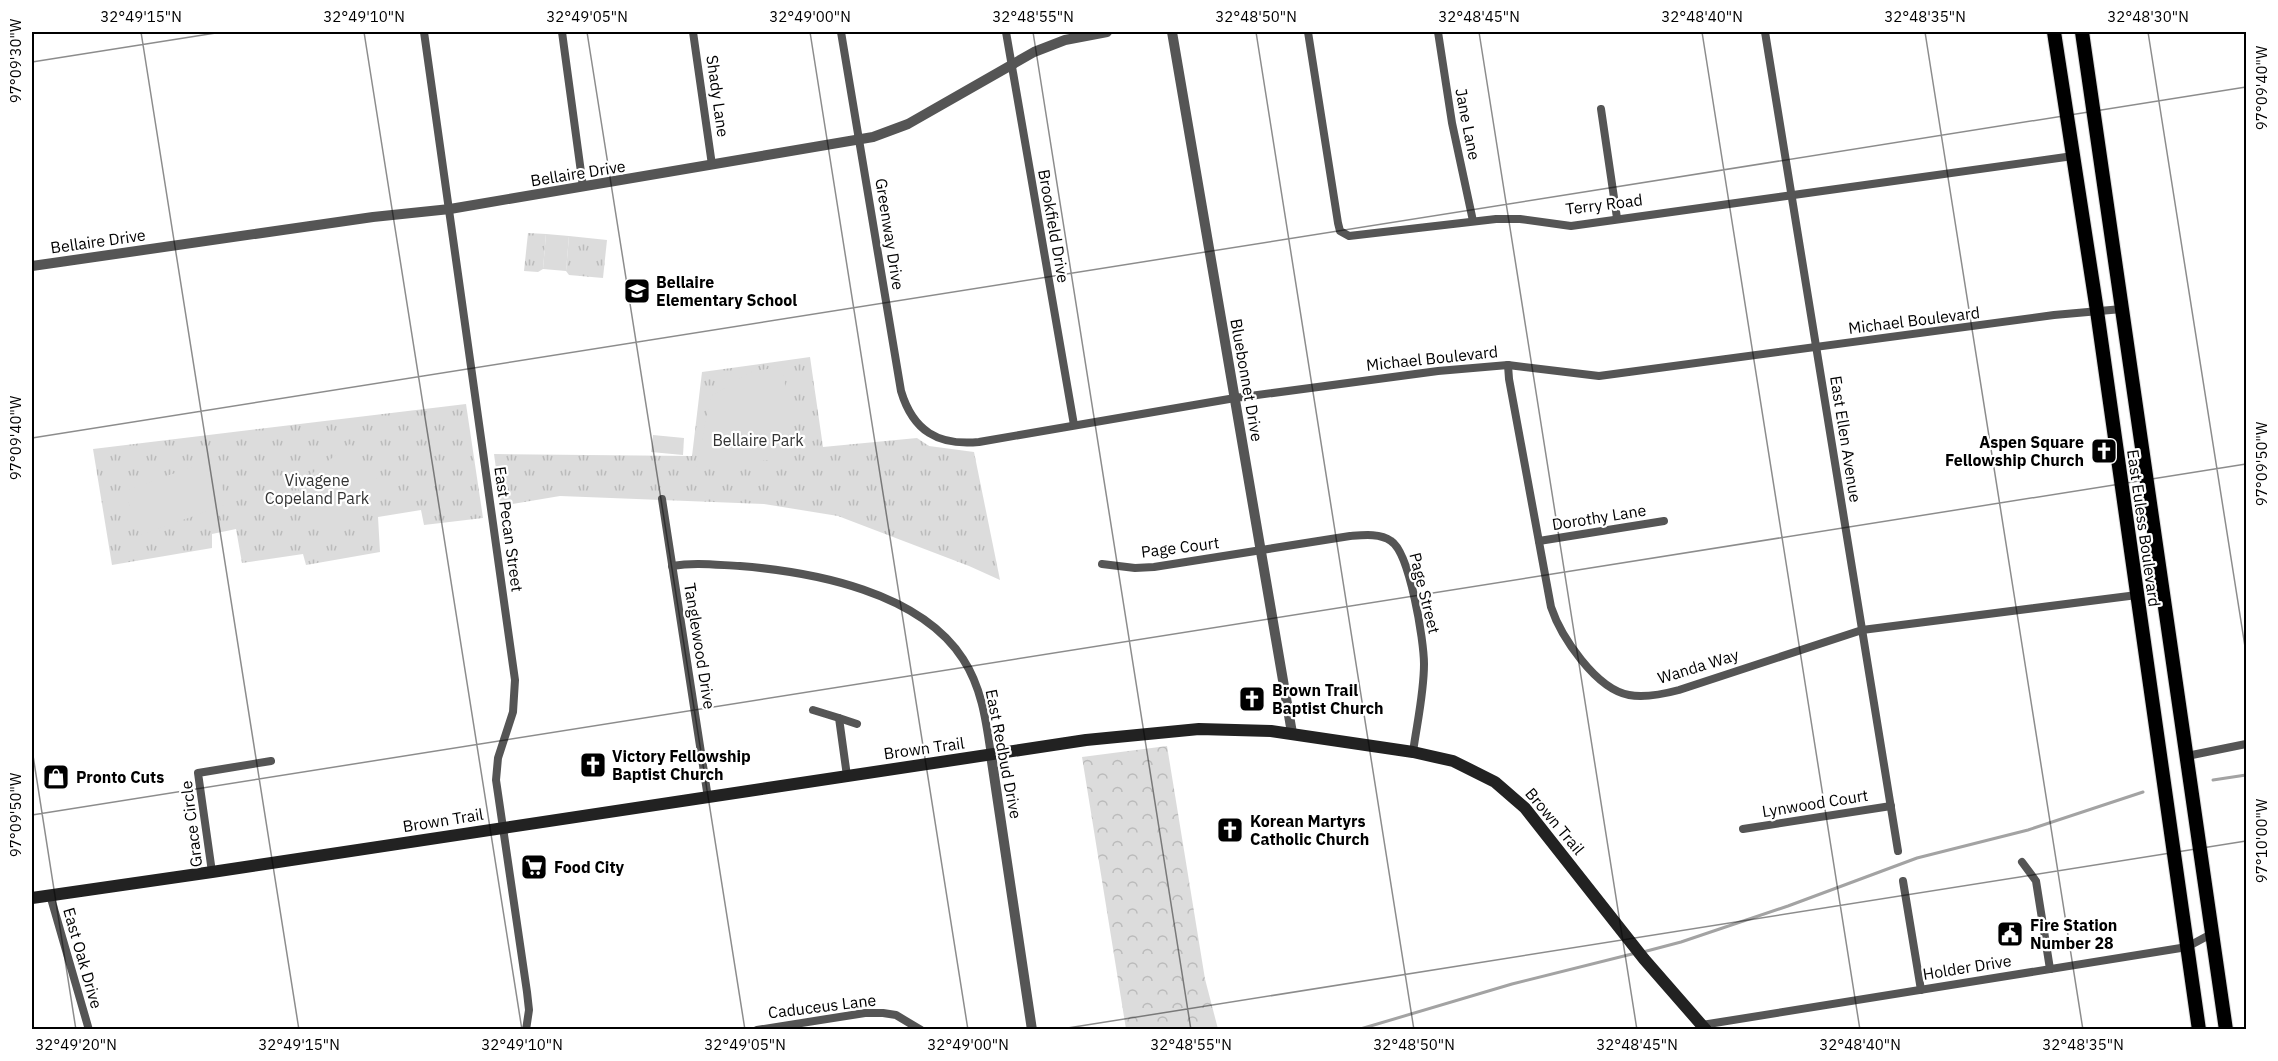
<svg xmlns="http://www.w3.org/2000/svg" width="2278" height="1061" font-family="'IBM Plex Sans',sans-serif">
<defs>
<pattern id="grass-tufts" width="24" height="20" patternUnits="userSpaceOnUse" patternTransform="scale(1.5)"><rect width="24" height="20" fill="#dcdcdc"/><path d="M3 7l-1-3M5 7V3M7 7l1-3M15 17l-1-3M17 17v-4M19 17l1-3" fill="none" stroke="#bbb"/></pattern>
<pattern id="forest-crowns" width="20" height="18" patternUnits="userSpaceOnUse" patternTransform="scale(1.5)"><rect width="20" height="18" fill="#dcdcdc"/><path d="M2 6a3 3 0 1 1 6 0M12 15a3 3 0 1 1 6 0" fill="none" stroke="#bbb"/></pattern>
</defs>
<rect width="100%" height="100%" fill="#fff"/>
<g fill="url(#grass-tufts)">
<path d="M528,233l18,1 -3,35 -5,3 -14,-1z"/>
<path d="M569,236l38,4 -4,38 -34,-3 -3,-4z"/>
<path d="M810,357l13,90 94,-9 12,8 45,6 26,128 -31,-14 -131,-50 -74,-12 -204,-8 -59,10 -7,-52 198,2 10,-84z"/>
<path d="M466,404l17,114 -59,7 -3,-15 -43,7 2,35 -74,13 -3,-11 -61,9 -6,-34 -24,5v14l-100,17 -19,-116z"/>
</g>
<path fill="url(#forest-crowns)" d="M1167,746l38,233 13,50h-92l-44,-272z"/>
<g fill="#dcdcdc">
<path d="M546,234l23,2 -3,35 -23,-2z"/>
<path d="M783,367l9,79 -1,7 -7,5 -88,11 15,-73 42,-25z"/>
<path d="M653,435l31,3 -1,17 -32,-3z"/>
<path d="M350,444l33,43 -55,42 -32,-43z"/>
<path d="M212,460l16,44 -88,31 -16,-44z"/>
</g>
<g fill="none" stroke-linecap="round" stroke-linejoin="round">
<g stroke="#a3a3a3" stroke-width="3">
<path d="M2213,780l33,-5"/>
<path d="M1643,952l38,-10 107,-36 129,-48 111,-28 115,-38"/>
<path d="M1357,1030l155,-46 124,-31"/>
</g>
<defs>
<g id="primary">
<path d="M2054,32l43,279 102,719"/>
<path d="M2082,32l144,998"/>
</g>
</defs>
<use href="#primary" stroke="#dbdbdb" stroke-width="16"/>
<g stroke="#555" stroke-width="8">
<path d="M424,32l91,648 -2,32 -15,46 -2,22 31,212 2,18 -3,20"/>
<path d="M562,32l21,155"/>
<path d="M693,32l19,133"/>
<path d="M841,32l60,359c12,40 37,55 78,51l256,-44 203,-27 70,-6 91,11 455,-61 68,-6"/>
<path d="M1006,32l68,393"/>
<path d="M1308,32l30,191 2,8 9,5 147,-17h24l51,7 502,-70"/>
<path d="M1438,32l14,91 21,98"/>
<path d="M1765,32l133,819"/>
<path d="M1601,109l16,109"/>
<path d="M1508,365l1,14 42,228c10,30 45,82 78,88 16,3 35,-1 50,-5l183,-60 275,-35"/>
<path d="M662,499l46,299"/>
<path d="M1539,541l125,-20"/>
<path d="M1102,564l33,4 19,-1 196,-31c13,-1 30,-3 41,5 19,12 33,100 33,123 0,29 -7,59 -11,88"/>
<path d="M672,566c23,-4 45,-1 68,0 74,6 180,26 223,93 19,29 23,62 28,96"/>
<path d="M813,710l26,8 8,58"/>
<path d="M839,718l18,6"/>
<path d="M2187,756l59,-12"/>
<path d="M1743,829l148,-23"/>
<path d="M2022,862l14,19 14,88"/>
<path d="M212,872l-14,-99 73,-12"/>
<path d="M1903,881l18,109"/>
<path d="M50,895l39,135"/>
<path d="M1702,1025l485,-78 26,-14"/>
<path d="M757,1030l108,-17h18l13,2 25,15"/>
</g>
<g stroke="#555" stroke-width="10">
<path d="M1172,32l120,701"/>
<path d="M32,266l341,-49 77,-8 423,-72 35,-13 126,-72 31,-12 42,-8"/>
<path d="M991,755l41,275"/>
</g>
<path stroke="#222" stroke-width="12" d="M32,898l180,-26 874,-132 113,-11 72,2 142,21 40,9 42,21 30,26 119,151 62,71"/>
<use href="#primary" stroke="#000" stroke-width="14"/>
</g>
<path fill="none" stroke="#000" stroke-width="1.5" stroke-opacity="0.45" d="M141,32l158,998M364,32l158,998M587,32l158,998M810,32l158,998M1033,32l158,998M1256,32l158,998M1479,32l158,998M1702,32l158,998M1925,32l158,998M2148,32l98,621M32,62l190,-30M32,438l2214,-351M32,749l44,281M32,815l2214,-351M1055,1030l1191,-189"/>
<defs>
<symbol id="school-square" viewBox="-11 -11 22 22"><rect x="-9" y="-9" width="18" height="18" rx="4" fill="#000" stroke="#fff"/><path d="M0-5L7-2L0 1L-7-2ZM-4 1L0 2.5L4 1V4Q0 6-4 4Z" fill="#fff"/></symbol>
<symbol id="church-square" viewBox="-11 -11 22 22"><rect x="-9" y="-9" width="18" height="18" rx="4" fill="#000" stroke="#fff"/><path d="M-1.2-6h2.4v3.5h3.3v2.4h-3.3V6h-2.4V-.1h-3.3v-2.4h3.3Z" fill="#fff"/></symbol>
<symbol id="shop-square" viewBox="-11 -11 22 22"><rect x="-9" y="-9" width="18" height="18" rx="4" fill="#000" stroke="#fff"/><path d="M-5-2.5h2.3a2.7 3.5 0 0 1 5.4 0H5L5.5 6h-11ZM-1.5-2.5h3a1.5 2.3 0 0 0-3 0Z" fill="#fff"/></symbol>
<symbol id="supermarket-square" viewBox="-11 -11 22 22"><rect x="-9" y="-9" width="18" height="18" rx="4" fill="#000" stroke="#fff"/><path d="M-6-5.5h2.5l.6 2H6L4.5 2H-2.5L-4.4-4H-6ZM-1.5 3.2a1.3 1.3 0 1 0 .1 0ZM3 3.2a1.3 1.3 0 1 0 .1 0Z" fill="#fff"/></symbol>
<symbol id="civic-square" viewBox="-11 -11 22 22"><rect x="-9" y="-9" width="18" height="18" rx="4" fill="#000" stroke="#fff"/><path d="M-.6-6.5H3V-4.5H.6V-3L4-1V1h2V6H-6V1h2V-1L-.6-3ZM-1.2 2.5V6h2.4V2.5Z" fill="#fff"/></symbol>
</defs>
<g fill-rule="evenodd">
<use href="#school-square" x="622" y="276" width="30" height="30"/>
<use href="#church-square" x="2089" y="436" width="30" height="30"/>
<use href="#church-square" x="1237" y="684" width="30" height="30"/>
<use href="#church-square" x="578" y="750" width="30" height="30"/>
<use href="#shop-square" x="41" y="762" width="30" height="30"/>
<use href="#church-square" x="1215" y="815" width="30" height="30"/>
<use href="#supermarket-square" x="519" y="852" width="30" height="30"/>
<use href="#civic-square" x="1995" y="919" width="30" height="30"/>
</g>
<g text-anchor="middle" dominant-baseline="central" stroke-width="4.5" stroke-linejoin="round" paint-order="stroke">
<g font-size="16" fill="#000" stroke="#fff">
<text transform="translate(718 96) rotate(82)">Shady Lane</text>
<text transform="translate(1468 124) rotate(79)">Jane Lane</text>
<text transform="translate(578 173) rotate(-9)">Bellaire Drive</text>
<text transform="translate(1604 204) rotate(-7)">Terry Road</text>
<text transform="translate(1054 226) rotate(80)">Brookfield Drive</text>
<text transform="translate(890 234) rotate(81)">Greenway Drive</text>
<text transform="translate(98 241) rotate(-8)">Bellaire Drive</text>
<text transform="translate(1914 320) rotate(-7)">Michael Boulevard</text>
<text transform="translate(1432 358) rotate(-6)">Michael Boulevard</text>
<text transform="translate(1247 380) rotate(80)">Bluebonnet Drive</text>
<text transform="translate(1846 439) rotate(81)">East Ellen Avenue</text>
<text transform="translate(1599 517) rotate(-9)">Dorothy Lane</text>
<text transform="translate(2144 528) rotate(82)">East Euless Boulevard</text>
<text transform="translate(509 529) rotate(82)">East Pecan Street</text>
<text transform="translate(1180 547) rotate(-7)">Page Court</text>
<text transform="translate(1425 593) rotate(76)">Page Street</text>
<text transform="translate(700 646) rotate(81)">Tanglewood Drive</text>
<text transform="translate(1698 666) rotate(-17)">Wanda Way</text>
<text transform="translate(924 748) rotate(-8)">Brown Trail</text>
<text transform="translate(1004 754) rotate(79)">East Redbud Drive</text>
<text transform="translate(1815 803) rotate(-9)">Lynwood Court</text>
<text transform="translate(443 820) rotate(-9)">Brown Trail</text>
<text transform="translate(1555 821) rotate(50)">Brown Trail</text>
<text transform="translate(191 824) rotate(-97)">Grace Circle</text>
<text transform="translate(83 958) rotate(74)">East Oak Drive</text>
<text transform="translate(1967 967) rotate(-9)">Holder Drive</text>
<text transform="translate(822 1006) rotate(-7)">Caduceus Lane</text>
</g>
<g font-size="16" font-weight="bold" fill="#000" stroke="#fff" text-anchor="start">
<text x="656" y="282">Bellaire<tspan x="656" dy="18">Elementary School</tspan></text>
<text x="2084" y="442" text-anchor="end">Aspen Square<tspan x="2084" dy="18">Fellowship Church</tspan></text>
<text x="1272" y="690">Brown Trail<tspan x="1272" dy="18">Baptist Church</tspan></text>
<text x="612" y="756">Victory Fellowship<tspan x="612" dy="18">Baptist Church</tspan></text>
<text x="76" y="777">Pronto Cuts</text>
<text x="1250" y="821">Korean Martyrs<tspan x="1250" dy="18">Catholic Church</tspan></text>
<text x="554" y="867">Food City</text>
<text x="2030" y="925">Fire Station<tspan x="2030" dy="18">Number 28</tspan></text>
</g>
<g font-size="16" fill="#333" stroke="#fff">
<text x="758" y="440">Bellaire Park</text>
<text x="317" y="480">Vivagene<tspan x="317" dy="18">Copeland Park</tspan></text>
</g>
</g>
<rect width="2278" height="1061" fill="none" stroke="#ffffff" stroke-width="66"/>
<rect x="33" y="33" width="2212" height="995" fill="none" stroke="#000" stroke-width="2"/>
<g font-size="15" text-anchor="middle" fill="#000">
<text x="141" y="22">32°49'15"N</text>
<text x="364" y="22">32°49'10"N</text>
<text x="587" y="22">32°49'05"N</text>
<text x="810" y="22">32°49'00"N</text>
<text x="1033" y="22">32°48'55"N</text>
<text x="1256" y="22">32°48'50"N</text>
<text x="1479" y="22">32°48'45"N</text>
<text x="1702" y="22">32°48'40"N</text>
<text x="1925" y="22">32°48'35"N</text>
<text x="2148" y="22">32°48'30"N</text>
<text transform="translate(16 61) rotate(-90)" y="5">97°09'30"W</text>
<text transform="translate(2262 88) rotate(-90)" y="5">97°09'40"W</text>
<text transform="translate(16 438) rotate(-90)" y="5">97°09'40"W</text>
<text transform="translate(2262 464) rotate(-90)" y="5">97°09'50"W</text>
<text transform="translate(16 815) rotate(-90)" y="5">97°09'50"W</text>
<text transform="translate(2262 841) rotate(-90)" y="5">97°10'00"W</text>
<text x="76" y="1050">32°49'20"N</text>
<text x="299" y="1050">32°49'15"N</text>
<text x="522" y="1050">32°49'10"N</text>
<text x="745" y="1050">32°49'05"N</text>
<text x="968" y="1050">32°49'00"N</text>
<text x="1191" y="1050">32°48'55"N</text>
<text x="1414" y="1050">32°48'50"N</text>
<text x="1637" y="1050">32°48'45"N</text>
<text x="1860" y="1050">32°48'40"N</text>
<text x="2083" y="1050">32°48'35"N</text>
</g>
</svg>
